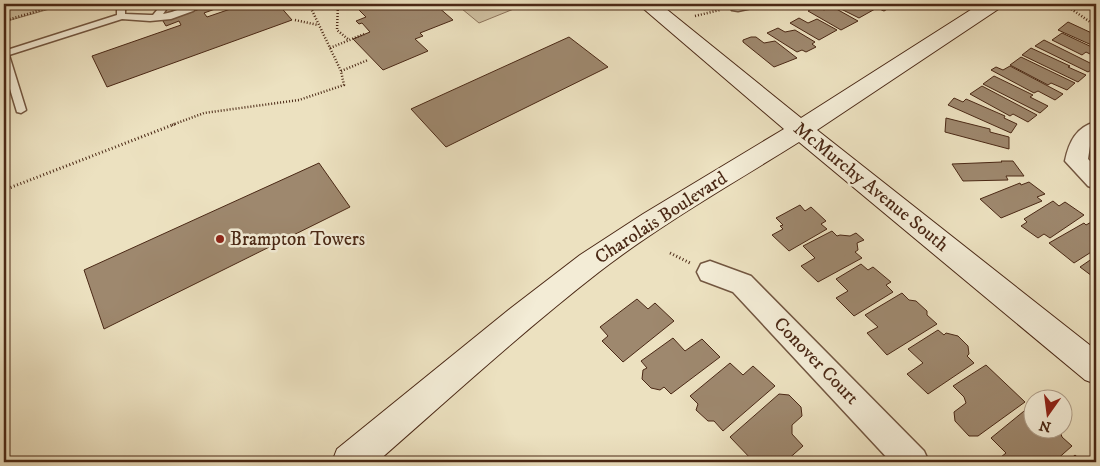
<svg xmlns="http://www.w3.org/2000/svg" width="1100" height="466" font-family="'IM FELL DW Pica',serif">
<rect width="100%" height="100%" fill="#ece1c0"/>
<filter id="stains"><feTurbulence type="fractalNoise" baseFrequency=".004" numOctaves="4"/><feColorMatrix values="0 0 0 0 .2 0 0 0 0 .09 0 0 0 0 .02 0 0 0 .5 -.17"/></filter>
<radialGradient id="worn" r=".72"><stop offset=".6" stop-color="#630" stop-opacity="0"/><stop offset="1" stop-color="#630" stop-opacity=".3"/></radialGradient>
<g fill="#d0c2a3" stroke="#8d755c">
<path d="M4,4h63l-63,18z"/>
<path d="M456,4h70l-47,19z"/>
</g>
<g fill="#9e886e" stroke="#4a2815">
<path d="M215,4l3,4 -14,5 3,4 38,-13h33l14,16 -185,67 -15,-31 89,-31 -2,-4 -13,5 -3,-5z"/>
<path d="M353,4h86l-2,2 16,14 -33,13 3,3 -8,3 13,12 -45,19 -30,-31 17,-7 -8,-9 -3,1 -3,-3 10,-4z"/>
<path d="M831,4h34l10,5 -16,9z"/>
<path d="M868,4h28l-12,7z"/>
<path d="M817,6l7,4 7,-4 27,15 -17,9 -33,-19z"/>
<path d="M799,18l9,5 9,-4 20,11 -18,10 -29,-17z"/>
<path d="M1068,22l28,13v12l-38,-17z"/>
<path d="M778,28l7,4 10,-2 20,12 -3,2 4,3 -10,5 -4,-2 -5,2 -30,-19z"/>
<path d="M1062,33l34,16v8l-10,-5 -4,3 -30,-15z"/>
<path d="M569,37l39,30 -162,80 -35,-38z"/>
<path d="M751,37h5l8,6 11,-2 22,17 -23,9 -31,-25v-2z"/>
<path d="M1044,40l52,26v1l-8,5 -53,-26z"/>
<path d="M1031,48l39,18 -2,1 18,8 -8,7 -56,-27z"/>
<path d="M1021,57l54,26 -8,7 -16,-7 -3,2 -38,-20z"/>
<path d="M1010,66l53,28 -8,6 -17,-9 -4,2 -43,-23 5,-3 7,3z"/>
<path d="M994,76l39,19 -3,2 18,9 -8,7 -57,-29z"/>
<path d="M982,86l55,29 -9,7 -15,-8 -3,2 -40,-22z"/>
<path d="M954,98l9,4 3,-3 39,17 -1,2 13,6 -6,9 -63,-28z"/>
<path d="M946,118l44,11v3l19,5v12l-64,-17z"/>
<path d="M1001,161h12l11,15h-18l2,4 -45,1 -11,-17 50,-2z"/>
<path d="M319,163l31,44 -246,122 -20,-59z"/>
<path d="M1029,182l16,12 -8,3 5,4 -41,17 -21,-19 40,-16 1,2z"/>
<path d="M1053,201l6,5 6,-4 19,13 -34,23 -6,-4 -6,4 -17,-12 6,-4 -3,-3z"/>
<path d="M800,205l5,6 6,-4 15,14 -5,3 6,5 -38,22 -17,-16 11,-6 -3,-3 3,-1 -7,-7z"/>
<path d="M1093,221l3,2v26l-22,14 -25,-20 35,-20 2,2z"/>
<path d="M832,231l5,5 3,-1 10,1 6,-3 8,7 -7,3 1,7 -3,2 7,6 -44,24 -17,-16 14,-8 -12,-12z"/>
<path d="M1096,256v23l-16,-12z"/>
<path d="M861,264l7,6 5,-3 18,15 -5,3 7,7 -39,24 -18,-18 12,-7 -12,-12z"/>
<path d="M902,293l7,7 7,1 11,10v4l10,9 -50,31 -20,-22 11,-6 -13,-12z"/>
<path d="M637,299l11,10 7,-6 19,18 -51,41 -21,-21 6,-5 -8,-9z"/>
<path d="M938,330l6,5 2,-2 12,3 10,10 1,8 -2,2 7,7 -46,31 -21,-20 16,-11 -15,-14z"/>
<path d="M673,338l12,13 17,-12 18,18 -49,37 -7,-7 -4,3 -9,-2 -9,-9 1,-9 4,-2 -6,-7z"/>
<path d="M730,363l13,12 10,-9 22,20 -52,45 -9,-10h-6l-12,-11 2,-6 -8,-8z"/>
<path d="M986,365l39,37 -47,34h-9l-14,-15 -1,-9 12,-9 -2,-6 -11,-11z"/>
<path d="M779,394l10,1 12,12 1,9 -10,9v9l11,12 -18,16h-31l-24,-25z"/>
<path d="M1029,407l3,3v18h27l3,9 10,9 -18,16h-56l-2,-1 10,-8 -15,-15z"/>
<path d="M1075,455l8,7 3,-2 8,2h-27z"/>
</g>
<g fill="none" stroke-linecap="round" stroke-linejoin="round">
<defs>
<path id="lane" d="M122,4h9l-6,6v4l25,1h3l9,-11h8l-7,10c14,-2 26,-11 39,-10l-9,7 -22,8 -21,2 -28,-2 -113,36 17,55 -5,3 -4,-1 -13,-43v-18l113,-36v-6z"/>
<g id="street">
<path d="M731,4h24l-3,4 -14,3 -6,-1 -3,-4z"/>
<path d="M1096,122v19l-6,5 -2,13 8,8v22l-8,-3 -23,-25c4,-19 11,-34 31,-39z"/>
<path d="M710,261l41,15 173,175 5,11h-38l-158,-170 -32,-12 -4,-8 4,-8z"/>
</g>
<path id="secondary" d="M638,4h22l141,114 179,-114h23l-3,4 -183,122 279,220v34l-11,-4 -286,-238c-67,42 -138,82 -200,130 -77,60 -149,126 -222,190h-45l5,-13 174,-141 69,-53 63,-41 141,-85z"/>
</defs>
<use href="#lane" stroke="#725640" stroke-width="3"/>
<use href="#street" stroke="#725640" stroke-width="3"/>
<use href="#secondary" stroke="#4a2815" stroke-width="2"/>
<g stroke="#4a2815" stroke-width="2.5" stroke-dasharray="1 2" stroke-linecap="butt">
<path d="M338,4l-1,26 12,10"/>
<path d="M1064,4l32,22"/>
<path d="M695,16l25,-6"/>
<path d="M295,20l23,5"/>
<path d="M4,21l57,-17"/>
<path d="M330,48l34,-14"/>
<path d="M341,71l27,-11"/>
<path d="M172,125l32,-12 95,-13 45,-15 -3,-14 -32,-67"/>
</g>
<g stroke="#4a2815" stroke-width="3" stroke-dasharray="1 2.5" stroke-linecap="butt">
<path d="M4,190l171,-66"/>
<path d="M670,253l20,10"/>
</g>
<use href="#lane" fill="#f3ecd6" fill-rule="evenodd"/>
<use href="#street" fill="#f3ecd6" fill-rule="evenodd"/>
<use href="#secondary" fill="#f3ecd6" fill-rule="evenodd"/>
</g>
<circle fill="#8f2418" stroke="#f3ecd6" stroke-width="2" cx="220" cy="239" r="5"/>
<g text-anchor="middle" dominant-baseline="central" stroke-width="5" stroke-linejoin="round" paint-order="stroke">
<g font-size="19" fill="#4a2815" stroke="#f3ecd6">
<text transform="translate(871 187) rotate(39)">McMurchy Avenue South</text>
<text transform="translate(661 218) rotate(-33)">Charolais Boulevard</text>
<text transform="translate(816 361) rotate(46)">Conover Court</text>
</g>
<g font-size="19" fill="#4a2815" stroke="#f3ecd6" text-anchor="start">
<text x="230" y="239">Brampton Towers</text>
</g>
</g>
<rect width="1100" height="466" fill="none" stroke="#ece1c0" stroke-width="20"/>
<rect x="5" y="5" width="1090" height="456" fill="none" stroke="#4a2815" stroke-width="2.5"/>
<rect x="10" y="10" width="1080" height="446" fill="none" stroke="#4a2815"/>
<g transform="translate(1048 414) rotate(194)"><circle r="24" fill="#f3ecd6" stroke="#af9e89"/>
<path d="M0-4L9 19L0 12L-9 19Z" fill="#8f2418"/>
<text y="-8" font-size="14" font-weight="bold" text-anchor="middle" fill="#4a2815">N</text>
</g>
<rect width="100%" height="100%" filter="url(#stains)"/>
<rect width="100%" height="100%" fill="url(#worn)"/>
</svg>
